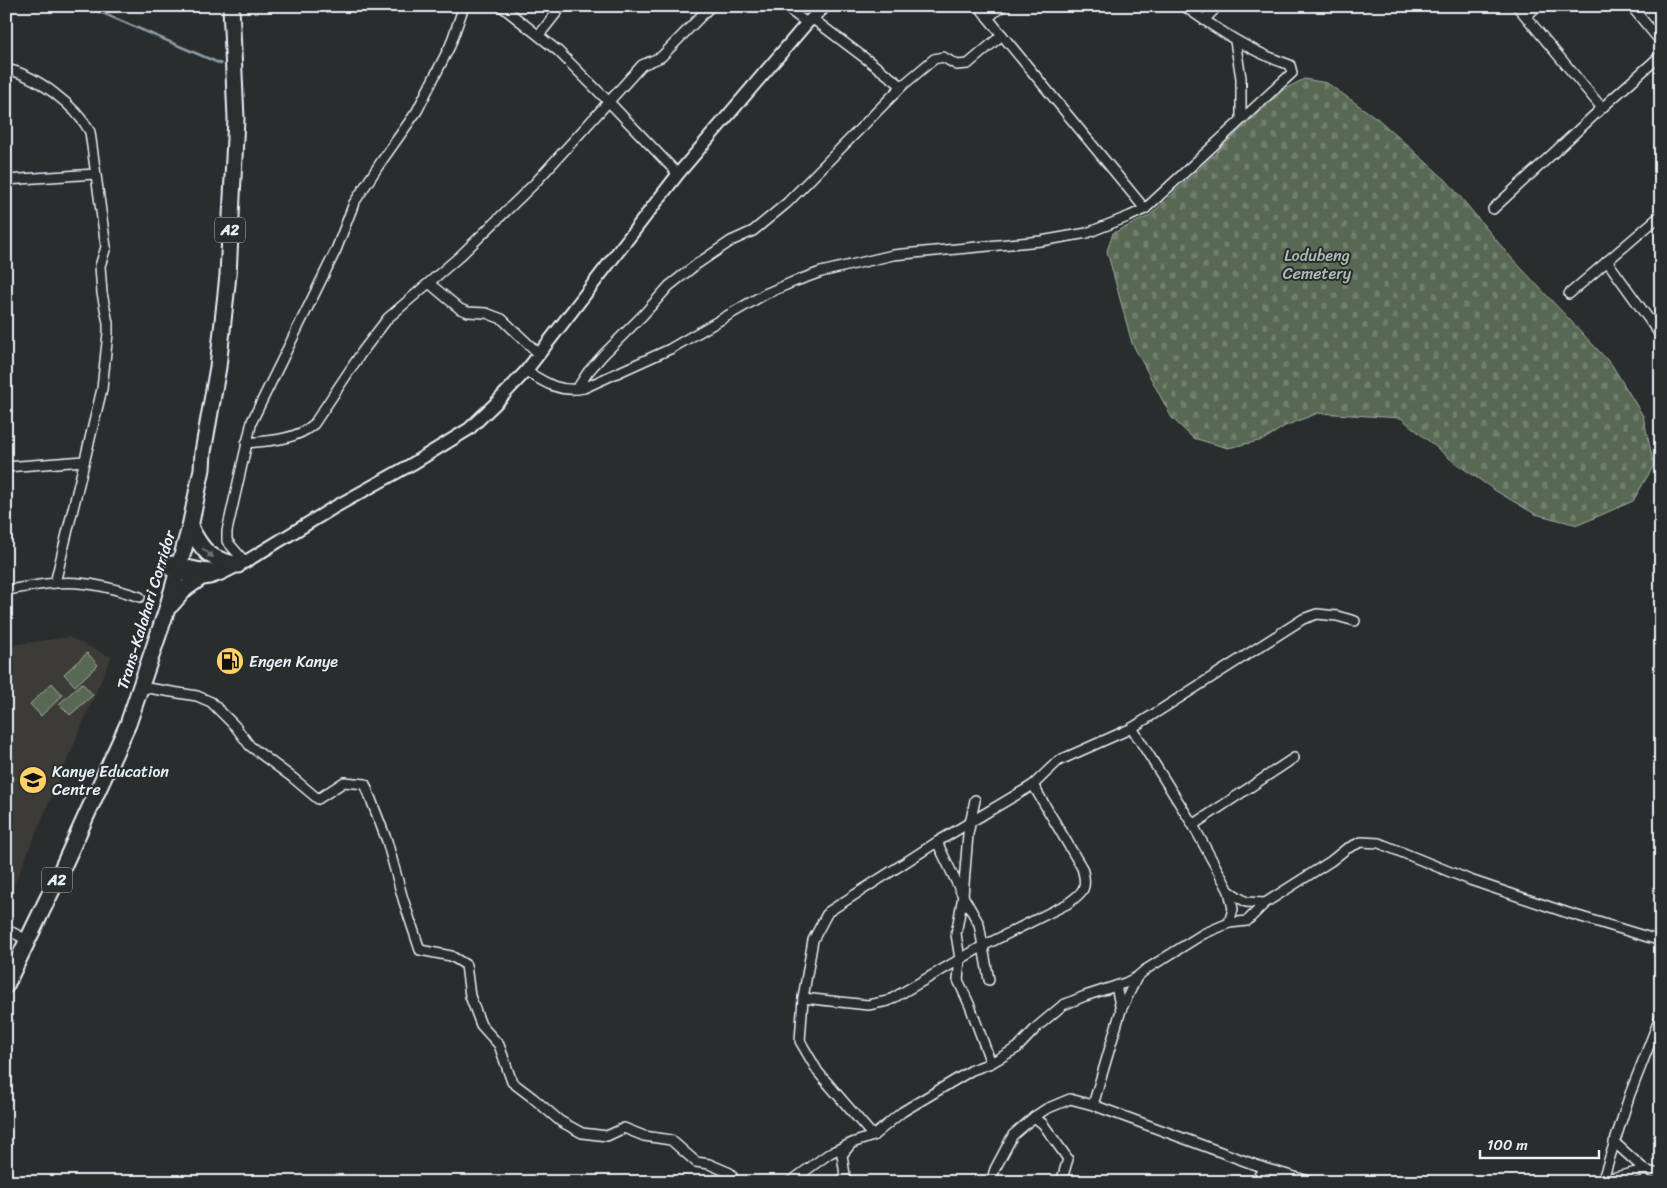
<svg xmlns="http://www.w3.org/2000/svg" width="1667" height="1188" font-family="Sriracha,sans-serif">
<defs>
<pattern id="cemetery-stones" width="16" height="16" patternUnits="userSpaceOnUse" patternTransform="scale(1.25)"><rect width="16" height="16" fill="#596952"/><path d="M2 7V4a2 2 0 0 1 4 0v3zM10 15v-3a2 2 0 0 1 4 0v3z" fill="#717f6c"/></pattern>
</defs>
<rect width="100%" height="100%" fill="#2a2d2e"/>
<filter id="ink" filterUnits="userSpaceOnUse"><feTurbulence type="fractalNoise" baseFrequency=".02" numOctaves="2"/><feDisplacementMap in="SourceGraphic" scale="10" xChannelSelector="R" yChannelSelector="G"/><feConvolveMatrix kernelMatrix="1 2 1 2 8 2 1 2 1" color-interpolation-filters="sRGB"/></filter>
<g filter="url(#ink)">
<path fill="#3d3b38" d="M69,637l42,20 -105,247v-258z"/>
<g fill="#596952" stroke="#a0ada5">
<path d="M87,653l11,12 -23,21 -11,-12z"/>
<path d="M52,683l11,12 -22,21 -11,-12z"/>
<path d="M82,683l11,12 -23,20 -11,-11z"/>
</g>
<path fill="url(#cemetery-stones)" stroke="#a0ada5" d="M1304,79l23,4 51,36 69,62 60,72 105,112 31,51 11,49 -21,36 -55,24 -43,-11 -39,-23 -42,-29 -53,-44 -83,-5 -33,13 -22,14 -35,8 -35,-10 -21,-20 -40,-75 -25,-92 6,-18 36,-17 134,-126z"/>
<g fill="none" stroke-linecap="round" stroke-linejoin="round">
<path stroke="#8c9ca8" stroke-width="2.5" d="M83,6l22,8 116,50"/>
<defs>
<g id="minor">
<path d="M501,6l57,45 51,51 69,72"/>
<path d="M784,6l23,17"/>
<path d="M979,6l9,12"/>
<path d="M1002,6l-14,12 157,191"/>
<path d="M1517,6l85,102"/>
<path d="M1631,6l30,36"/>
<path d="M1526,16l12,-10"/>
<path d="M813,19l89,67"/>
<path d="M1204,20l14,-14"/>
<path d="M539,35l23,-29"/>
<path d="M1235,41l6,37v41"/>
<path d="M6,69c30,6 70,37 84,63l16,115 -6,19 2,27 6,30v10l-6,56 -47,194"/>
<path d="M6,180l89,-6"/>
<path d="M1493,209l109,-101 59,-53"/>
<path d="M1607,261l54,75"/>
<path d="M429,283l31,26 8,3 18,1 16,6 37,35"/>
<path d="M1569,294l92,-79"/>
<path d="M526,371c19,12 34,22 58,17l86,-39 95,-55 28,-12 28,-10 72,-17 148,-14 46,-8 43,-17 15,-7 147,-136 -2,-8c-39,-13 -72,-35 -106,-59"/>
<path d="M577,389l11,-17 16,-18 39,-39 26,-29 28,-22 34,-23 22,-10 34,-28 115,-117 32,-27 9,-2 14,8 11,-1 34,-29"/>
<path d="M246,443c24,-2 50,-3 68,-19l48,-72 26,-34 72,-62 74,-72 108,-119 19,-8 50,-51"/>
<path d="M6,467l78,-6"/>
<path d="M245,562l-18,-21v-10l25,-110 84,-171 18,-47 27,-41 36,-51 33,-65 14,-40"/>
<path d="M6,590c17,-2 34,-6 50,-7 28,-3 58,5 84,14"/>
<path d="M141,687l56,9 14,6 24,24 15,20 43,32 25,21 26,-17 21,2 22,57 16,58 17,51 31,6 15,9 4,31 11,29 18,20 13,37 21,16 27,23 22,12 25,3 17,-8 20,8 27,4 25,22 13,2 21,9 6,9"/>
<path d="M1132,728l61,97 36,66 17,11 19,1"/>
<path d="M975,800l-7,34 -5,62 -7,38 4,25 -2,21 12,26 21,57"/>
<path d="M1193,825l101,-67"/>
<path d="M937,842l26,54 16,28 10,56"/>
<path d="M1229,923l4,-14 -4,-18"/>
<path d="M6,929l21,11"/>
<path d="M1116,986l5,24"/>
<path d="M803,998l65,7 20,-4 95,-55 84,-42c17,-12 21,-16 15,-36l-49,-83"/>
<path d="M1093,1105l28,-95 16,-33"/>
<path d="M1034,1117l9,7 25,35 -7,23"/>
<path d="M873,1136l-55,-64 -18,-31 3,-43 10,-58 15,-28 109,-70 96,-57 25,-24 74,-33 171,-109 14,-5 20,2 18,5"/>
<path d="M1614,1142l31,28 16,5"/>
<path d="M1603,1180l42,-10"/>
<path d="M790,1182l40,-29 22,-10 21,-7 29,-24 70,-42 19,-7 26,-15 21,-22 25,-21 22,-9 40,-13 12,-6 8,-7 58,-36 26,-11 18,-2 18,-18 66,-42 15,-12 15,-7 18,1 91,37 98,33 93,28"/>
<path d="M846,1182l-4,-27 8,-10"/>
<path d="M991,1182l4,-13 18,-34 21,-18 12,-8 24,-10 23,6 171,63 48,14"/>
<path d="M1255,1182l9,-14"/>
<path d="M1602,1182l28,-88 31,-79"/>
</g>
<g id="tertiary">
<path d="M172,562c16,5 34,9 51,8"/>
<path d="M170,570c9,3 21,9 31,9 15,0 31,-11 44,-17l88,-54 79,-44 57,-35 27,-26 30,-32 152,-197 129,-151 18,-17"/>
</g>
<g id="trunk">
<path d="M190,527c13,25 19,32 48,38"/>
<path d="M171,605l14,-16 14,-10"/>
<path d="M6,985l56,-116 66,-145 39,-115 23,-82 12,-58 1,-17 15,-85 10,-92 8,-156 -5,-113"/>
</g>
</defs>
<use href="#minor" stroke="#e8f1f8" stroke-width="12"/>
<use href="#tertiary" stroke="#e8f1f8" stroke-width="15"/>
<use href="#trunk" stroke="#e8f1f8" stroke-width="19"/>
<use href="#minor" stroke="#2a2d2e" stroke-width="9"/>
<use href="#tertiary" stroke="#2a2d2e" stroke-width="11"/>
<use href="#trunk" stroke="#2a2d2e" stroke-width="15"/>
</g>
<defs><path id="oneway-solid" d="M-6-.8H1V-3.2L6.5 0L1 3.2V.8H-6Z" transform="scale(1.25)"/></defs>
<use fill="#6c7275" href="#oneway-solid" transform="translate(208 553) rotate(40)"/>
</g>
<defs>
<symbol id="fuel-disc" viewBox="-11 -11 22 22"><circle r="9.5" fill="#ffd166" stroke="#2a2d2e"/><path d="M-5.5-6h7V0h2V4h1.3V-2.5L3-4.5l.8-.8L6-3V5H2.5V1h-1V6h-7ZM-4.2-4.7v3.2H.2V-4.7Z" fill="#111"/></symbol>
<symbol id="school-disc" viewBox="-11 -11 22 22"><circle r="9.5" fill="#ffd166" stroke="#2a2d2e"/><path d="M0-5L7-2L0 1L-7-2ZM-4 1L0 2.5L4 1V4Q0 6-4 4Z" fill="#111"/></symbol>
</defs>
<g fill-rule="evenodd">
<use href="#fuel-disc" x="214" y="645" width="32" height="32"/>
<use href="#school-disc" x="17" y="764" width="32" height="32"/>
</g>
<g text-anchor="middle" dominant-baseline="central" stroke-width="4" stroke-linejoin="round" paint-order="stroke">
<g fill="#2a2d2e" stroke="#afb6bb" stroke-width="1">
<rect x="215" y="217.5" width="30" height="25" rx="4"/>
<rect x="42" y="867.5" width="30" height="25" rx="4"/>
</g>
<g font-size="15" font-weight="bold" fill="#e8f1f8">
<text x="230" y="230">A2</text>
<text x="57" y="880">A2</text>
</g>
<g font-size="16" fill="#afbbb6" stroke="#2a2d2e">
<text x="1317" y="255">Lodubeng<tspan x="1317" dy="18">Cemetery</tspan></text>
</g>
<g font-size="16" fill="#e8f1f8" stroke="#2a2d2e">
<text transform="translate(146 610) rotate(-73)">Trans-Kalahari Corridor</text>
</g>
<g font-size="16" fill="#e8f1f8" stroke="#2a2d2e" text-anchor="start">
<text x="249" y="661">Engen Kanye</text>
<text x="52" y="771">Kanye Education<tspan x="52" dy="18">Centre</tspan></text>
</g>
</g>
<rect width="1667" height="1188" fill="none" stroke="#2a2d2e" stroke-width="25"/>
<rect x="12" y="12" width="1642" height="1163" fill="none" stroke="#e8f1f8" stroke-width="2" filter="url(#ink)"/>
<path d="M1480 1150v8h119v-8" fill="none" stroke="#e8f1f8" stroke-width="2.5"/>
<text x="1487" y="1150" font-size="15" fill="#e8f1f8" stroke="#2a2d2e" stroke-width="4" paint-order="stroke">100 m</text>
</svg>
